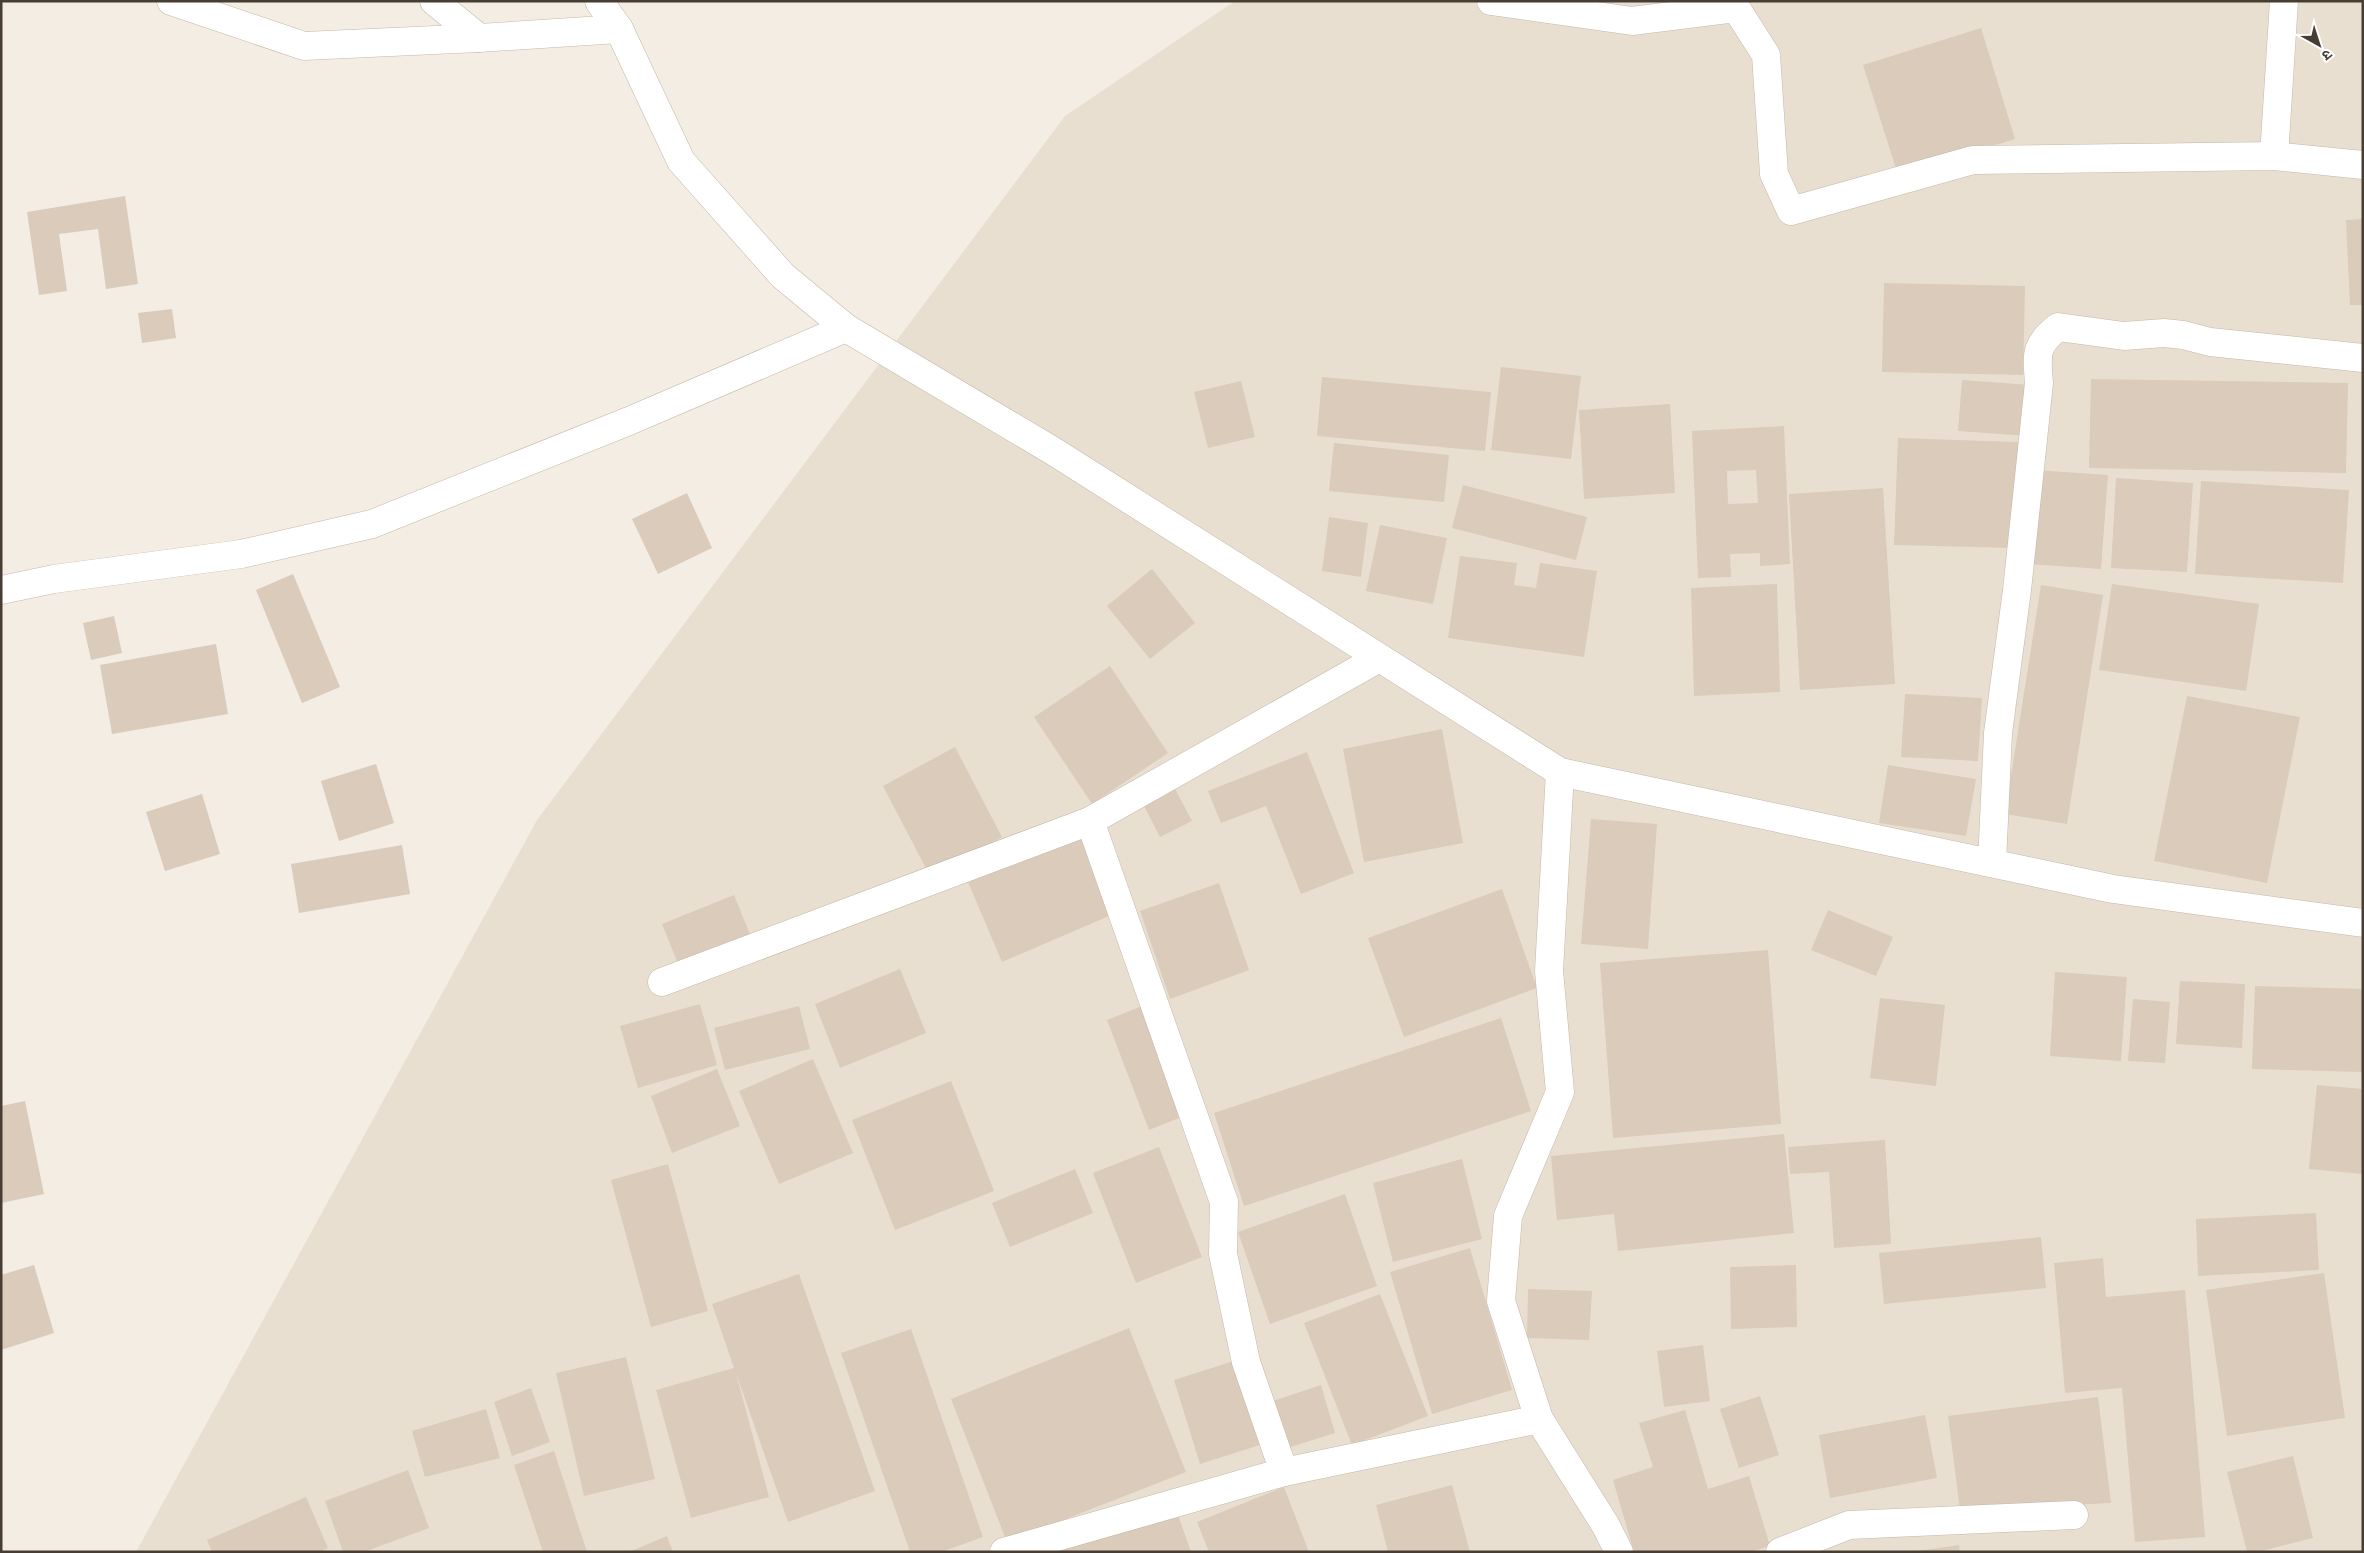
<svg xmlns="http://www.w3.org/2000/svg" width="2364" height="1553" font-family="'Exo 2','Noto Sans Devanagari',sans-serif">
<rect width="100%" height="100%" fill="#f4ede4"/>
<path fill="#e9dfd1" d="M1235,1h1128v1551h-2227l401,-732 528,-704z"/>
<g fill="#dacbbb" fill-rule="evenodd">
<path d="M1981,28l34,111 -117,36 -35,-110z"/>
<path d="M125,196l13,88 -32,5 -8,-60 -39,5 8,57 -28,4 -12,-83z"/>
<path d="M2363,219v86h-13l-4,-85z"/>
<path d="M1884,283l141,3 -2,89 -141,-3z"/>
<path d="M172,309l4,29 -34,5 -4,-30z"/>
<path d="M1501,367l80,9 -10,83 -80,-9z"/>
<path d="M1322,377l169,15 -6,59 -168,-15z"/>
<path d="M2091,379l257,4 -2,90 -257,-5z"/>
<path d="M1962,380l69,5 -4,51 -69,-5z"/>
<path d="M1241,381l14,56 -47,11 -14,-56z"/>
<path d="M1670,404l5,89 -91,6 -5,-89z"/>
<path d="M1784,426l6,138 -30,2v-13l-30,1 1,23 -33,1 -6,-147zM1756,470l2,33 -30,1 -1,-33z"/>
<path d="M1898,438l121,4 -4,106 -121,-3z"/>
<path d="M1334,443l115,12 -5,47 -115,-11z"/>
<path d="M2035,470l73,5 -7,94 -74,-5z"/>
<path d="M2116,478l77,5 -6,89 -76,-4z"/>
<path d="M2201,481l148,9 -6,93 -148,-9z"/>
<path d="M1463,485l124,32 -11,43 -124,-32z"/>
<path d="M1883,488l12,196 -95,6 -11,-196z"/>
<path d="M687,493l25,55 -54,26 -26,-55z"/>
<path d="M1329,517l39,6 -7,54 -39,-6z"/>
<path d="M1380,525l67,13 -14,66 -67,-13z"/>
<path d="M1460,556l57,7 -3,22 22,3 4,-25 57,8 -13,86 -136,-19z"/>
<path d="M1152,569l43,54 -45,36 -43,-53z"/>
<path d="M293,574l47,113 -38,16 -46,-113z"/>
<path d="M1777,584l3,108 -86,4 -3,-108z"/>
<path d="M2112,584l147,20 -13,87 -147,-21z"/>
<path d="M2041,585l62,10 -36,229 -62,-10z"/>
<path d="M114,616l8,37 -31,7 -8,-37z"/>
<path d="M216,644l12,70 -116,20 -12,-69z"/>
<path d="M1110,666l58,87 -76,51 -58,-87z"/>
<path d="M1905,694l77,4 -4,63 -77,-4z"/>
<path d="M2187,696l113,21 -33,166 -113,-22z"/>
<path d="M1442,729l21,114 -99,19 -21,-113z"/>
<path d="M955,747l47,90 -72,39 -47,-90z"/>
<path d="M1307,752l47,121 -53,21 -35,-88 -45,17 -13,-32z"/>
<path d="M376,764l18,59 -55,18 -18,-60z"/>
<path d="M1888,765l88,14 -10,57 -87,-13z"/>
<path d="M1174,787l18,34 -32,16 -17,-33z"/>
<path d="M202,794l18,60 -55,17 -19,-59z"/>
<path d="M1591,819l66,5 -9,125 -67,-5z"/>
<path d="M1082,832l34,81 -114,49 -34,-80z"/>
<path d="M402,845l8,49 -111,19 -8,-49z"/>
<path d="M1219,883l30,87 -79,29 -30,-88z"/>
<path d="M1502,889l35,99 -133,49 -36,-99z"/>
<path d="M734,895l17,42 -72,29 -17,-42z"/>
<path d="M1828,910l65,27 -17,39 -65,-26z"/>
<path d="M1768,950l13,174 -168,14 -13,-175z"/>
<path d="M900,969l26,64 -86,35 -25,-64z"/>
<path d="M2055,972l72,5 -6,84 -71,-5z"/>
<path d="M2180,981l65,3 -3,64 -66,-4z"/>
<path d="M2255,986l108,3v83l-111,-3z"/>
<path d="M1880,998l65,7 -9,81 -66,-8z"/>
<path d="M2133,999l37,3 -5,61 -37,-2z"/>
<path d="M700,1004l17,61 -79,23 -18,-62z"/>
<path d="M1147,1004l42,110 -40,16 -42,-110z"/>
<path d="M799,1006l11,43 -85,21 -11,-42z"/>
<path d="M1501,1018l30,93 -287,95 -30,-93z"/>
<path d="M813,1059l40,94 -74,31 -40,-93z"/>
<path d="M717,1069l23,57 -68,27 -21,-57z"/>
<path d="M951,1081l43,110 -99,39 -43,-110z"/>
<path d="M2317,1085l46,4v85l-54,-5z"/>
<path d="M25,1101l19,93 -43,9v-97z"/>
<path d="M1784,1134l10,99 -176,18 -4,-37 -57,6 -6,-64z"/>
<path d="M1885,1140l6,104 -57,4 -5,-76 -39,2 -2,-27z"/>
<path d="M1159,1147l43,110 -66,26 -43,-110z"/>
<path d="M1462,1159l20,80 -89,23 -20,-79z"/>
<path d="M668,1164l40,147 -57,16 -40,-147z"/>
<path d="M1075,1169l18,44 -83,34 -18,-44z"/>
<path d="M1345,1194l32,92 -107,38 -32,-92z"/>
<path d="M2316,1213l3,57 -121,6 -2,-57z"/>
<path d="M2041,1237l5,51 -162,16 -5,-51z"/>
<path d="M1470,1248l42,142 -80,24 -42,-142z"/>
<path d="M2103,1258l3,39 79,-7 20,247 -70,5 -13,-154 -57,5 -11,-130z"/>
<path d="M34,1265l20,68 -53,17v-75z"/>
<path d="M1796,1265l1,62 -66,2 -1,-62z"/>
<path d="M2324,1273l21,145 -118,18 -21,-146z"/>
<path d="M799,1274l76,217 -87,31 -52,-149 33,124 -78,21 -35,-128 78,-22 -22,-64z"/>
<path d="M1528,1289l64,2 -3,49 -62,-2z"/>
<path d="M1380,1294l48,122 -76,29 -48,-122z"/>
<path d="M1129,1328l57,144 -179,70 -56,-143z"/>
<path d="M911,1329l72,208 -42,15h-31l-69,-199z"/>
<path d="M1703,1345l7,56 -46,6 -7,-56z"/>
<path d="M626,1357l29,122 -71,17 -28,-123z"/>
<path d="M1237,1360l26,84 -63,20 -26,-84z"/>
<path d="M1321,1385l14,48 -54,17 -14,-47z"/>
<path d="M531,1388l19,54 -38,14 -18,-54z"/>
<path d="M1760,1396l19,59 -40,13 -19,-59z"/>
<path d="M2098,1397l13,106 -151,7 -12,-94z"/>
<path d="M486,1409l14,49 -75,19 -13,-46z"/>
<path d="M1685,1410l23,79 41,-13 21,70 -20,6h-116l-21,-72 40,-13 -14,-44z"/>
<path d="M1925,1415l12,63 -107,20 -11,-63z"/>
<path d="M554,1451l33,101h-44l-29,-87z"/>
<path d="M2293,1456l20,82 -55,14h-11l-20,-80z"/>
<path d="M408,1470l21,58 -65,24h-21l-18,-51z"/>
<path d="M1452,1485l18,67h-82l-12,-47z"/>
<path d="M1284,1487l25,65h-100l-12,-30z"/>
<path d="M306,1497l22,51 -9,4h-107l-5,-12z"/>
<path d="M1176,1509l15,43h-133z"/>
<path d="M667,1536l6,16h-44z"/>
<path d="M1959,1545l1,7h-42v-1z"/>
</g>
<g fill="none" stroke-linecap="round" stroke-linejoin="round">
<defs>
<g id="minor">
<path d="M171,1l133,45 175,-8"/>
<path d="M434,1l45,37 140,-9"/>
<path d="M599,1l20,28 62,132 102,115 63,52 207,123 507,321 553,117 250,34"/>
<path d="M1491,1l141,20 104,-13 30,47 8,119 17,37 182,-51 301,-4 89,9"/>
<path d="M2274,156l10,-155"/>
<path d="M1,590l53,-11 187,-25 131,-30 257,-103 217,-93"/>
<path d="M1560,772l-11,199 11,121 -52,124 -7,85 38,118 67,107 13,26"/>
<path d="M1090,821l134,381 -1,52 23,108 38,110"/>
<path d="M1992,863l6,-130 19,-143 22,-207c-2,-28 -5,-37 19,-56l66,9 40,-3 19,2 27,7 153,16"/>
<path d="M662,982l428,-161 289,-163"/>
<path d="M1004,1552l280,-80 255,-53"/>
<path d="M1780,1552l69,-27 225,-10"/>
</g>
</defs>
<use href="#minor" stroke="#c3b7a8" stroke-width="29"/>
<use href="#minor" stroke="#fff" stroke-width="28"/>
</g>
<rect width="2364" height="1553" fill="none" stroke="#473d33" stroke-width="5"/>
<g transform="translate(2319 45) rotate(141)" stroke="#ffffff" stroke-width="4" paint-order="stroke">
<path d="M0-4L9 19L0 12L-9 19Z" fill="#473d33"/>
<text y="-8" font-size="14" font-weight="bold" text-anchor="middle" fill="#473d33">उ</text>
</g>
</svg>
